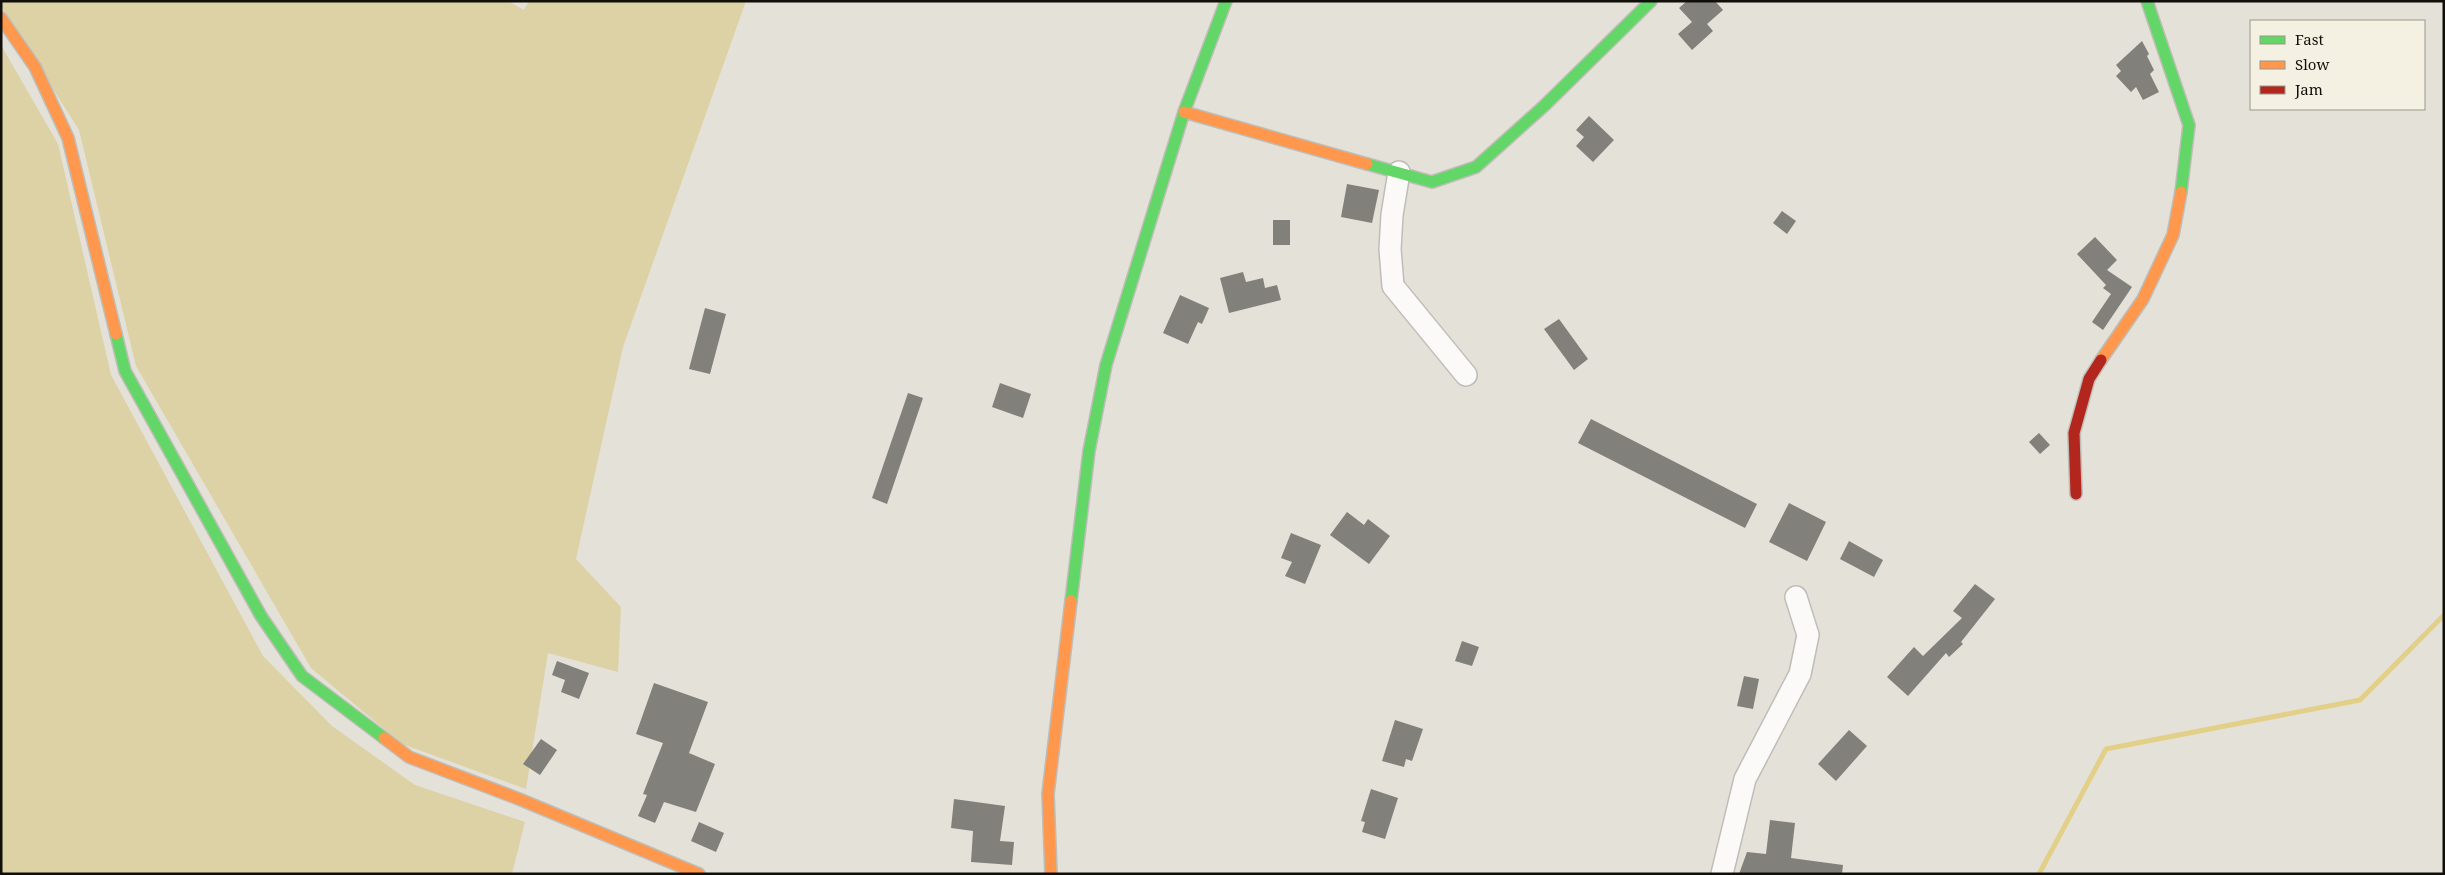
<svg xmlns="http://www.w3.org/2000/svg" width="2445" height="875" font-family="'Noto Serif',serif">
<rect width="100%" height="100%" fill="#e4e1d9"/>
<g fill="#ddd2a5">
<path d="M1,1h507l16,9 5,-9h217l-123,346 -47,212 45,48 -3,65 -70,-19 -22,136 -124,-45 -91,-76 -175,-302 -57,-236 -78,-123z"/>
<path d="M1,45l57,99 53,231 152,281 69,70 83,59 110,37 -13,52h-511z"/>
</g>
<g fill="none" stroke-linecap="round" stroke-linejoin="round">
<path stroke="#e3d088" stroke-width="5" d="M2039,874l67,-125 254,-49 84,-85"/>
</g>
<g fill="#82807a">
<path d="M1687,1h28l8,9 -16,14 6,7 -21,19 -14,-16 14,-12 -13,-14z"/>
<path d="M2142,41l7,13 -2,2 7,14 -4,4 9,18 -16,8 -7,-13 -5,5 -15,-16 5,-5 -5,-6z"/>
<path d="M1589,116l25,24 -21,22 -17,-16 8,-9 -8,-7z"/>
<path d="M1347,184l32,6 -7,33 -31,-6z"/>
<path d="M1782,211l14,10 -9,13 -14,-11z"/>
<rect x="1273" y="220" width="17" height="25"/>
<path d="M2095,237l22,23 -10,10 25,17 -29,43 -11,-8 19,-28 -8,-6 3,-3 -29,-31z"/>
<path d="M1243,272l3,10 17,-4 2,10 12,-3 4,15 -52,13 -9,-35z"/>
<path d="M1180,295l29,13 -7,16 -4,-2 -10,22 -25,-11z"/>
<path d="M705,308l21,6 -16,60 -21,-5z"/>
<path d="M1559,319l29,40 -14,11 -30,-41z"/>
<path d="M1000,383l31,11 -8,24 -31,-11z"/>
<path d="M908,393l15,5 -36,106 -15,-6z"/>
<path d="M1591,419l166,85 -12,24 -167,-85z"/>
<path d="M2039,433l11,12 -10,9 -11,-12z"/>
<path d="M1789,503l37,19 -19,39 -38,-19z"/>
<path d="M1347,512l17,13 4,-6 22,17 -21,28 -39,-29z"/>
<path d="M1291,533l30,12 -16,39 -20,-8 7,-14 -11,-4z"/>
<path d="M1849,541l34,19 -9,17 -34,-18z"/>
<path d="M1975,584l20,15 -34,43 2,2 -14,13 -3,-4 -38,43 -21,-19 27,-30 9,9 39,-38 -9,-7z"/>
<path d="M1462,641l17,6 -7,19 -17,-5z"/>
<path d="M557,661l32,12 -10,26 -18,-7 4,-12 -13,-5z"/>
<path d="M1744,676l15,3 -6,30 -16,-3z"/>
<path d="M654,683l54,19 -19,51 26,11 -19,48 -32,-10 -9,21 -17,-7 9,-21 -4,-1 20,-51 -27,-9z"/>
<path d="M1395,720l28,9 -11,32 -6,-2 -2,8 -22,-6z"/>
<path d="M1849,730l18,16 -31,35 -18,-17z"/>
<path d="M541,739l16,11 -17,25 -17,-11z"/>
<path d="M1371,789l27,9 -13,41 -23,-7 3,-10 -4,-1z"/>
<path d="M954,799l51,7 -5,35 14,1 -2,23 -41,-3 2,-31 -22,-3z"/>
<path d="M1770,820l25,3 -4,35 52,7 -1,9h-103l8,-22 19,2z"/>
<path d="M699,822l25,11 -8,19 -25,-11z"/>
</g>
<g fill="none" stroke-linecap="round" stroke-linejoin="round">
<defs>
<g id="street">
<path d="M1399,172l-7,43 -2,34 3,37 73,89"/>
<path d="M1722,874l23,-95 55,-105 8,-39 -12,-38"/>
</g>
<g id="fast">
<path d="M2147,1l42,124 -8,67"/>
<path d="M1367,164l65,18 44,-15 68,-61 107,-105"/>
<path d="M116,334l9,37 136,245 41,60 82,62"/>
<path d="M1071,601l18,-150 17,-86 78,-253 42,-111"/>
</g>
<g id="slow">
<path d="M1,18l34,49 33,71 48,196"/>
<path d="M1184,112l183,52"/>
<path d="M2101,360l42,-61 30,-64 8,-43"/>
<path d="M384,738l25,19 110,42 180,75"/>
<path d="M1051,874l-3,-80 23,-193"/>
</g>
<path id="jam" d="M2076,494l-2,-61 15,-54 12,-19"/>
</defs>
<use href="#street" stroke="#bfbdb7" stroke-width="24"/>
<use href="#fast" stroke="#bfbdb7" stroke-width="14"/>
<use href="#slow" stroke="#bfbdb7" stroke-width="14"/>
<use href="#jam" stroke="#bfbdb7" stroke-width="14"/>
<use href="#street" stroke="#fbfaf9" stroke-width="21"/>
<use href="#fast" stroke="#63d668" stroke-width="11"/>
<use href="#slow" stroke="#ff974d" stroke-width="11"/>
<use href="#jam" stroke="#b3261e" stroke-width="11"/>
</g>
<rect width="2445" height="875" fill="none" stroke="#100f0a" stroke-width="5"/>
<rect x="2250" y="20" width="175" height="90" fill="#f5f1e2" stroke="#99978c"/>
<rect x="2260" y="36" width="25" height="8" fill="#63d668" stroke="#99978c"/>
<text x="2295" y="45" font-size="15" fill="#100f0a">Fast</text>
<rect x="2260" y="61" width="25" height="8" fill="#ff974d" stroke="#99978c"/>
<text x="2295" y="70" font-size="15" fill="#100f0a">Slow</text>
<rect x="2260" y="86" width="25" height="8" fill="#b3261e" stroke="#99978c"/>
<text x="2295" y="95" font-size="15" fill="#100f0a">Jam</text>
</svg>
